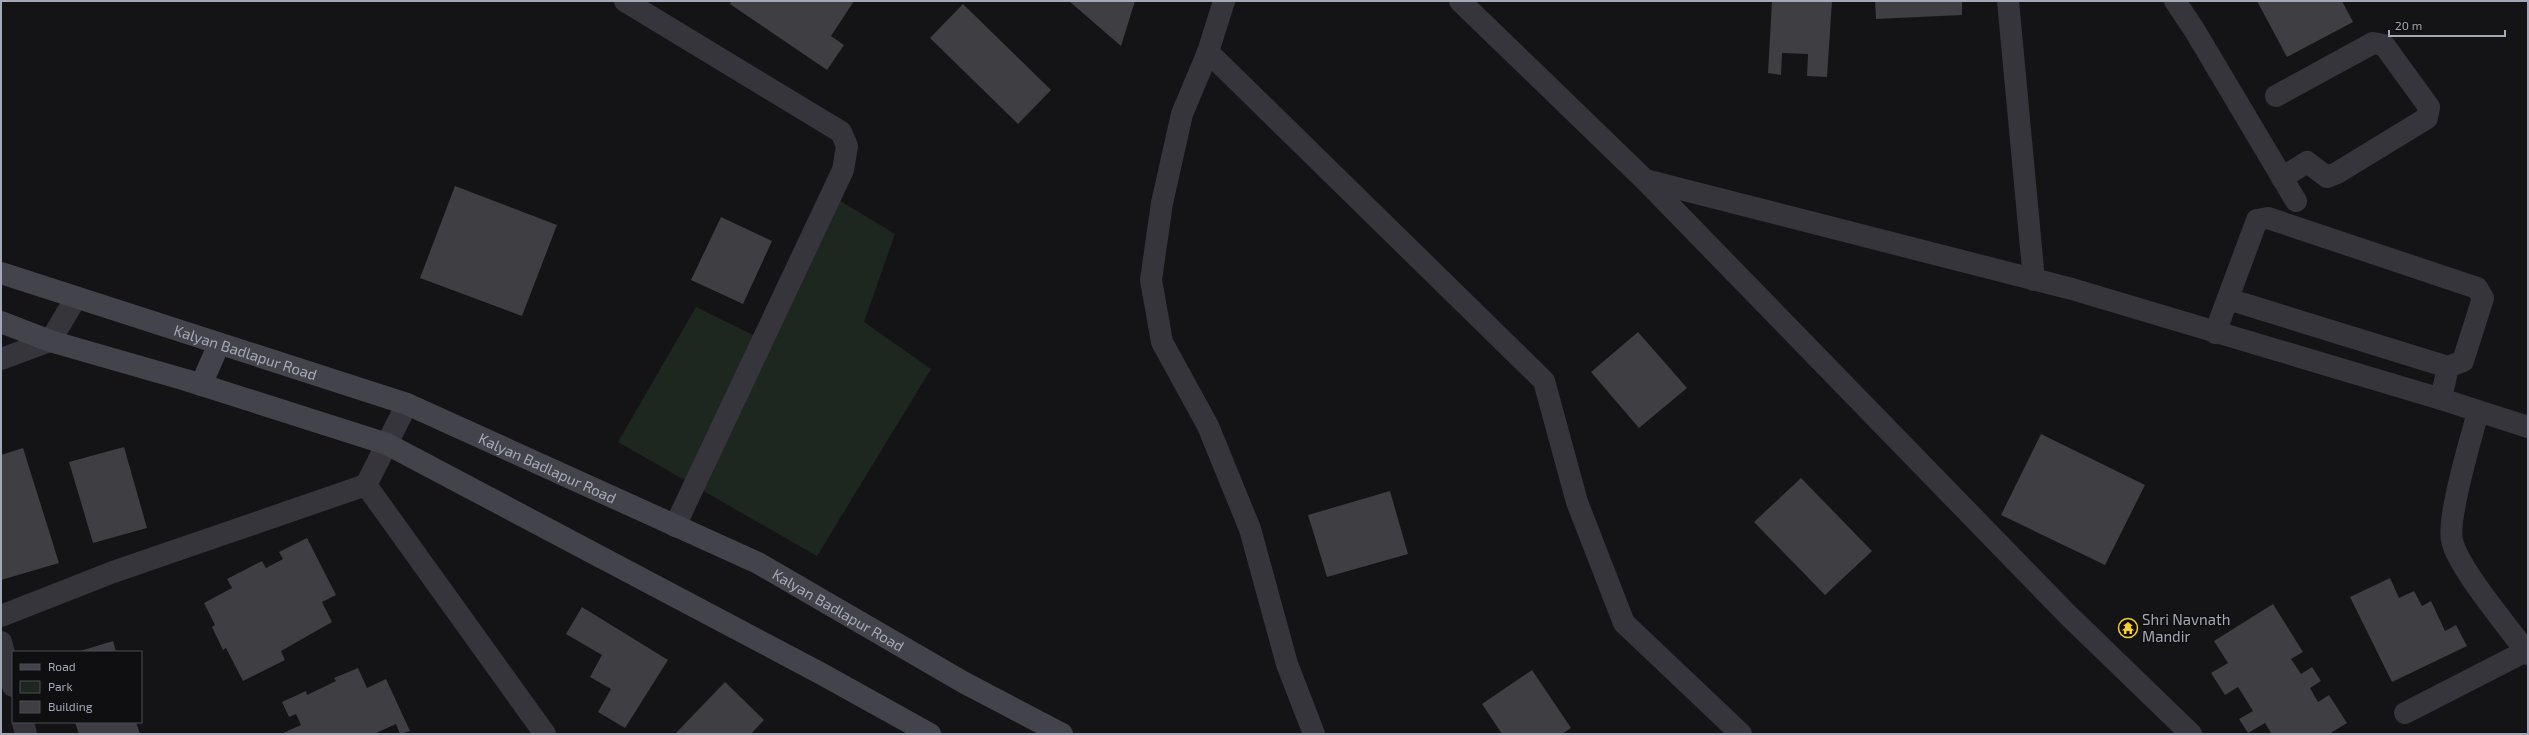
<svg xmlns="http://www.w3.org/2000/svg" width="2529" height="735" font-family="'Exo 2',sans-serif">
<rect width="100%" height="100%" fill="#141416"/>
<path fill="#1e2620" d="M827,193l68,41 -31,88 67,47 -114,187 -199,-114 78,-135 63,31z"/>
<g fill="#3e3e43">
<path d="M731,1h123l-23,35 13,9 -17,25 -97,-66z"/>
<path d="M1069,1h66l-14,45z"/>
<path d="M1772,1h60l-5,76 -20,-1 1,-22 -26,-1 -1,22 -13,-2z"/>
<path d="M1875,1h87v14l-86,4z"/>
<path d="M2257,1h85l11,21 -66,35z"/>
<path d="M963,4l88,86 -33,34 -88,-86z"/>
<path d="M455,186l102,39 -35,91 -102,-38z"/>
<path d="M721,217l51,24 -29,63 -52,-24z"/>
<path d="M1638,332l49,56 -48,40 -48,-56z"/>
<path d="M2041,434l104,51 -40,80 -104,-50z"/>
<path d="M124,447l23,81 -54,15 -24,-81z"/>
<path d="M23,448l36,115 -58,17v-125z"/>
<path d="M1801,478l71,73 -47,44 -71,-73z"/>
<path d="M1390,491l18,63 -81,23 -19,-62z"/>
<path d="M307,538l29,57 -14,7 10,20 -51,29 4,9 -42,21 -17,-33 -3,2 -11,-23 3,-2 -11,-22 28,-15 -5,-9 35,-18 4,7 17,-9 -4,-7z"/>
<path d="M2390,578l9,20 15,-7 8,15 9,-5 14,30 11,-6 11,21 -75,36 -42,-85z"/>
<path d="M2273,604l30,48 -12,7 10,15 11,-7 9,14 -11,7 8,14 11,-7 18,28 -18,11h-60l2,-1 -6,-10 -17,10 -9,-14 14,-8 -15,-24 -13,8 -14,-22 17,-10 -14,-22z"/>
<path d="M582,607l86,53 -43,68 -27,-16 13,-23 -21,-12 12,-22 -36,-21z"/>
<path d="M113,641l3,11h-39z"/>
<path d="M358,668l9,20 19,-9 24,52 -10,3 -4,-10 -22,10h-93l20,-9 -5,-11 -7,3 -7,-15 24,-11 1,4 29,-14 -2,-3z"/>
<path d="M1532,670l39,58 -9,6h-60l-20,-30z"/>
<path d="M725,682l39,38 -13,14h-76z"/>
<path d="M75,722h61l4,12h-61z"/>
</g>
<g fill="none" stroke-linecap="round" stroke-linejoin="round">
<g stroke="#35353b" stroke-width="22">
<path d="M625,1l216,131 6,14 -4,24 -168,356"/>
<path d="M1460,1l185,179 422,434 124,120"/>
<path d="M2008,1l26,279"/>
<path d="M2175,1l20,30 101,170"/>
<path d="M1208,52l336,329 33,121 47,121 117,111"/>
<path d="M2276,96l97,-53 11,2 45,62 -2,11 -90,55 -10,4 -20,-15 -25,16"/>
<path d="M1645,180l427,109 369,110 87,28"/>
<path d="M2228,299l220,68"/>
<path d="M2215,333l42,-113 11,-2 209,70 6,10 -20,63 -15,6 -7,32"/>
<path d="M1,359l49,-18 26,-43"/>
<path d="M2478,412c-7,27 -31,105 -26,128 5,27 58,89 76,114"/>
<path d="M366,485l179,249"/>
<path d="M1,616l112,-44 253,-87 41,-81"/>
<path d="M1,642l12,44"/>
<path d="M2405,713l121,-62"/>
<path d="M23,722l3,12"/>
</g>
<path stroke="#35353b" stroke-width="22" d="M1224,1l-16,51 -26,62 -20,89 -11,77 11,62 46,84 42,103 37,135 27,70"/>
<g stroke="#43444b" stroke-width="22">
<path id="s1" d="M1,273l406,131 351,159 205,119 99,52"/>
<path d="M1,322l49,19 136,39 201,64 433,229 110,61"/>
<path d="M201,385l18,-41"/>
</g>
</g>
<defs>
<symbol id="temple-ring" viewBox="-11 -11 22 22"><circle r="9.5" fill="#0f0f11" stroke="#f9cf29" stroke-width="1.5"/><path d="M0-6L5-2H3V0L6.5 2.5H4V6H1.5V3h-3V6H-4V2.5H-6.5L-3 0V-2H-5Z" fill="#f9cf29"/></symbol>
</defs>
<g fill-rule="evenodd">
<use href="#temple-ring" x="2117" y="617" width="22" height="22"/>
</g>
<g text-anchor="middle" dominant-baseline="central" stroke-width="3" stroke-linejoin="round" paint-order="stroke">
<g font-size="15" fill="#a5a8b7" stroke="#0f0f11">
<text stroke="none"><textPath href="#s1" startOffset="257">Kalyan Badlapur Road</textPath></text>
<text stroke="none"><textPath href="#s1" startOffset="581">Kalyan Badlapur Road</textPath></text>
<text stroke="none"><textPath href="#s1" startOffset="905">Kalyan Badlapur Road</textPath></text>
</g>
<g font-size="15" fill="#a5a8b7" stroke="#0f0f11" text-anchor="start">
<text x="2142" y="619">Shri Navnath<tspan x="2142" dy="17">Mandir</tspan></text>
</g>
</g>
<rect width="2529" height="735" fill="none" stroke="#a5a8b7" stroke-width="4"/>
<rect x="12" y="651" width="130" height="72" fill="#0f0f11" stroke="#4b4c53"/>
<rect x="20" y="664" width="20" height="6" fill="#43444b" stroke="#4b4c53"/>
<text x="48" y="671" font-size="12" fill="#a5a8b7">Road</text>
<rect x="20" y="681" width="20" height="12" fill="#1e2620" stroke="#4b4c53"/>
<text x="48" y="691" font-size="12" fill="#a5a8b7">Park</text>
<rect x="20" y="701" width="20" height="12" fill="#3e3e43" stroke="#4b4c53"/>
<text x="48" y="711" font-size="12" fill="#a5a8b7">Building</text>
<path d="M2389 30v6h116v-6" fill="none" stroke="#a5a8b7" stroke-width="2"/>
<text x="2395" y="30" font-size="12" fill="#a5a8b7" stroke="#0f0f11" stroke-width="3" paint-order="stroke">20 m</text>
</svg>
